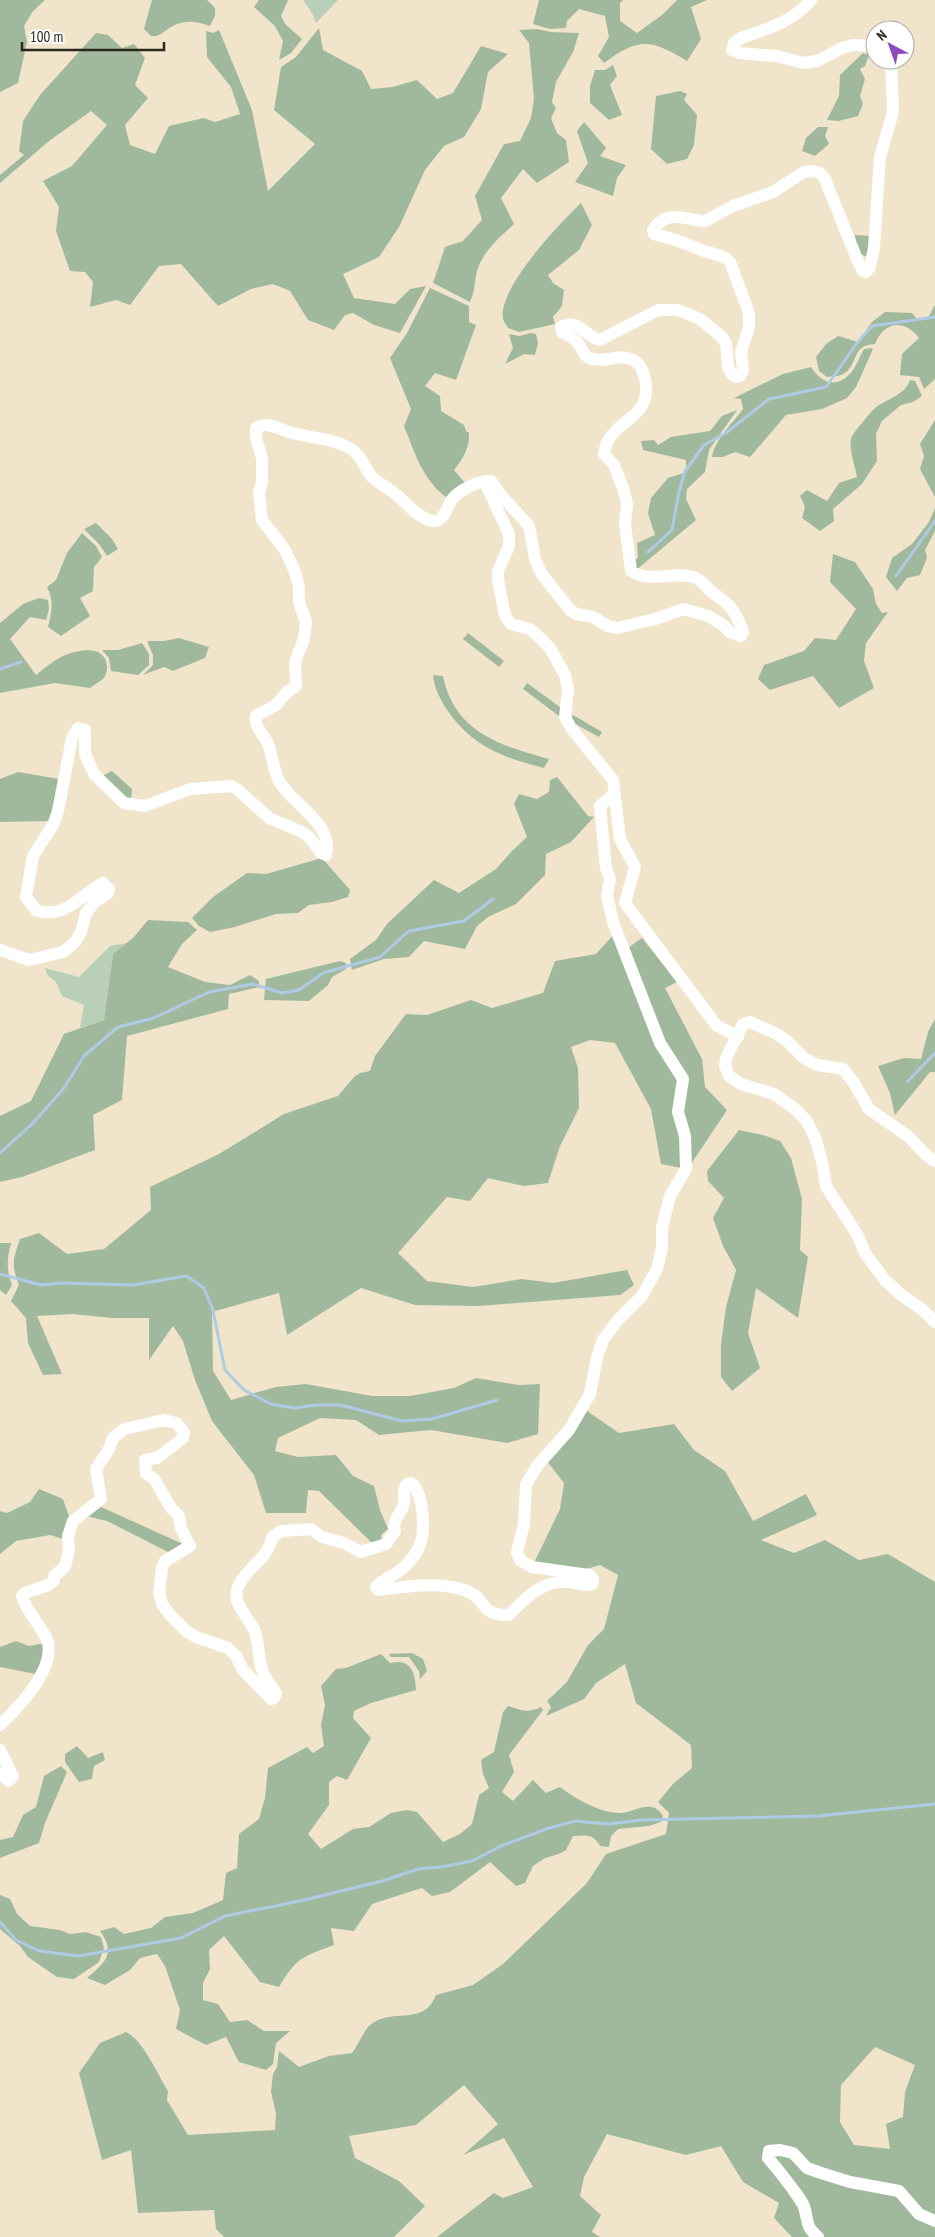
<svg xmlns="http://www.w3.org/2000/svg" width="935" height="2237" font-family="'PT Sans Narrow',sans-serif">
<rect width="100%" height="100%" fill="#f0e4ca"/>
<g fill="#b9cfb7">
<path d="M303,0h35l-22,23 -4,-10z"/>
<path d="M127,943l-14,11 -9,66 -24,8 4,-23 -22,-9 -6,-14 -8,-6 -3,-8 34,9 31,-31z"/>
</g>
<g fill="#a0b99d" fill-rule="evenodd">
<path d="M0,0h45l-12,11 -9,15 3,16 -9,41 -18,9z"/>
<path d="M152,0h55l8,8v8l-5,10c-15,-5 -27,-7 -42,3 -6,4 -9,8 -17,7l-7,-7z"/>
<path d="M259,0h29l-7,16 4,8 17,15 -11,14 -12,7 4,-19 -8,-15 -21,-19z"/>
<path d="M539,0h84l-3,3v18l17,12 25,-18 15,-15h30l-16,7 10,32 -14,22c-36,-22 -48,-24 -83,2l-6,-7 11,-19 -4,-21 -26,-7 -12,12 -1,7 -16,1 -17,-5z"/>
<path d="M319,28l4,22 39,21 9,18 21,-2 25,-7 20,19 16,-6 28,-47 27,8 -20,18 -7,37 -17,28 -20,9 -19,24 -26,57 -20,30 -36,17 11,24 41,6 15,-15 16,-3 -26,47 -26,-8 -21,-12 -8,2 -11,15 -26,-10 -18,-29 -17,-7 -22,5 -33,17 -37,-42 -22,2 -29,39 -14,-5 -26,7 3,-25 -8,-10 -15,-1 -14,-40 3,-24 -16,-26 29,-15 35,-41 -16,-14 -42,30 -49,42v-8l24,-20 -5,-4 4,-30 17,-26 56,-62 12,2 14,13 12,-4 11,14 -10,27 13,13 -23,27 5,20 25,9 14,-28 35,-8 11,4 25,-8 -9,-27 -24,-30 -1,-26 7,2 6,-3 33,80 16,81 47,-47 -41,-34 7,-43 15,-10z"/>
<path d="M537,29l14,3 28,1 -6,19 -17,30 -4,20 4,6 -5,10 6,15 9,7 3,22 -32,21 -14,-14 -22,29 13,26c-14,13 -31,27 -37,47 -3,11 -1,17 -7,31l-37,-19 12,-36 18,-6 19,-21 -7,-24 29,-52 16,-3 11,-23 3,-19 -5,-56 -10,-13z"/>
<path d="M863,53l6,2 -4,11 -5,3 5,10 -5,17 3,8 -5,12 -19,5 -12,-1 12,-24 1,-21z"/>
<path d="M613,65l4,11 -7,9 12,30 -13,5 -19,-17v-17l5,-16h10z"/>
<path d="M680,91l7,3 -3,6 13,15 -3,30 -7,14 -20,5 -16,-15 5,-53z"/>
<path d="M584,122l22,26 -6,8 26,9 -9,13 -4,18 -38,-14 13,-19 -11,-32z"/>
<path d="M818,127h10l-3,9 4,8 -14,12 -13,-5 4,-13z"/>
<path d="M581,203l11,22 -13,25 -31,25 5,8 11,7 -2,16 -9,11 2,7 -36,8 -11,-4c-1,-2 -5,-7 -5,-10 -5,-30 57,-95 78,-115z"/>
<path d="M855,235l16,1 -3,21 -11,-4z"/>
<path d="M430,288l39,18v16l7,3 -20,55 -21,-7 -10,13 15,10 1,15 23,14 2,6 3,2c1,14 -6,26 -15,37l11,13 -19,14c-24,-18 -31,-44 -42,-71l7,-17 -21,-51 17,-25z"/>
<path d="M935,305v74l-11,10 -5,-12 -19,-2 2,-21 17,-16c-15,-19 -35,-17 -44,6 -25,1 -16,22 -32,30 -5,3 -11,2 -16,3l-8,-6 -3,-14 10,-13 12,-8 20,6 14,-20 13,-10 27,1 6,7 11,-4z"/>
<path d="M531,333l5,1 2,9 -3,12 -11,-1 -19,10 8,-16 -4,-14 10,2z"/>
<path d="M871,348l2,1 -17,38 -9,11 -25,11 -36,6 -36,42 -15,-5 -12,5h-11c3,-18 21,-34 31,-48l-2,-10 -7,-1 49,-24 28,-7c12,18 28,22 42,3 4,-6 7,-14 11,-21z"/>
<path d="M910,380l5,1 7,15 -9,6 -12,3 -19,16 -6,13 1,27 -15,23 -29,25 1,12 -14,10 -18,-13 3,-11 -5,-11 7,-6 20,11 12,-18 18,-6c-2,-11 -8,-27 -6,-38 0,-4 20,-27 23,-30 11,-10 31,-13 36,-29z"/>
<path d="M737,410l-28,40 -4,22 -18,17 -1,10 10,21 -61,51 -3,-10 6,-3 -1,-15 18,-8 -7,-22 3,-15 17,-20 18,-6v-12l-43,-10 -2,-9 13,-1 4,5 13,-8 39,-6 12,-15z"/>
<path d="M935,420v77l-15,-28 4,-13 -4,-12z"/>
<path d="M935,508v23l-10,19 2,8 -7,17 -13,3 -10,13 -11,-14 6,-19 20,-14 17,-22z"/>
<path d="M96,523l16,16 6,10 -11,7 -8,-12 -15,-15z"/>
<path d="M82,533l14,13 6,11 -8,10 -1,24 -13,7 10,18 -29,20 -13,-9c4,-15 6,-26 -1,-40l9,-7 11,-27z"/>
<path d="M833,554l22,8 18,27 3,15 6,9 6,-1 -22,31 -2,18 10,27 -35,20 -26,-32 -43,14 -12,-11 6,-14 40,-14 11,-13 21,2 20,-31 -26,-27z"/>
<path d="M39,598l9,2 1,9 -3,11 -16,-3 -20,22 26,36c10,-8 19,-16 32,-21 8,-3 19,-5 27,-3 12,3 16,19 8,28 -4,3 -9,6 -13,9l-35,-5 -55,10v-70l23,-19z"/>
<path d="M468,633l36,28 -5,6 -36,-28z"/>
<path d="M179,638l30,9 -4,11 -32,13 -9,-4 -21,8 10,-10v-10l-6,-14h17z"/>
<path d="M142,643l7,11v11l-11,10 -27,-4 -2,-13 -7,-8h16z"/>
<path d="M433,675l10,1c11,56 58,70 106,83l-5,9c-43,-11 -73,-22 -99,-61 -6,-11 -11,-20 -12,-32z"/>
<path d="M527,683l37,27 -5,6 -36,-27z"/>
<path d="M573,715l29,17 -3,5 -29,-16z"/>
<path d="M112,771l20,18 -1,12 -31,-24z"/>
<path d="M18,772l41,7 -3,25 -7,17 -49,1v-43z"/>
<path d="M557,777l31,39 6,1 -23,25 -25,12 -1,21 -29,29 -28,13 -11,9 -12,23 -41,-8 -15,16 -25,2 -32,11 -2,-11 26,-19 11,-16 47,-44 25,13 37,-24 17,-19 14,-13 -13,-33 5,-10 18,5 12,-7 1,-12z"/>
<path d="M322,858l28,32 -2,7 -16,5 -23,3 -11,8 -22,1 -41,13 -25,5 -11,-6 -7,-8 21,-21 34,-24 19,1z"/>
<path d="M148,920l40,2 9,8 -15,14 -14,23 37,15 25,3 20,-10 9,6v6l-30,7 -1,15 -101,27 -5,64 -29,15 2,35 -73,27 -22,5v-66l31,-15 33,-67 40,-14 9,-66 20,-16z"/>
<path d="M614,934l66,147 2,87 -21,-4 -10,-55 -36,-66 -25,-3 -19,7 7,21 1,40 -19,38 -12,37 -24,3 -36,-8 -18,23 -23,-4 -49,56 29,28 46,6 49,-8 31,4 74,-13 7,15 -14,10 -142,11 -63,-1 -54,-17 -74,47 -8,-42 -67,19 1,59 18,29 45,-13 30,-3 66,12h38l44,-8 22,-10 42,7 22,-1 -2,50 -31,9 -76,-13 -52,5 -23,-15 -36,-2 -42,20 -3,13 23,6 38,-2 17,21 21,10 6,24 8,19 -7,6 1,6 -10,2 -53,-52 -11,-1 -2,23h-40l-12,-38 -42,-54 -17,-41 -12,-39 -10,-15 -24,34v-42h-37l-39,-4 -36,2 25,58 -19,1 -15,-32 -2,-25 -15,-17 8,-16c-8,-20 -6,-26 1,-46l19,-6 28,21 37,-5 47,-39 -1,-23 69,-33 65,-40 54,-18 16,-19 6,-4 10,-2 5,-15 31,-42 21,1 44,-15 21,8 51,-15 12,-32 41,-7z"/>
<path d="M642,938l35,44 -12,6 37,71 3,28 22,23 -38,57 -8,-55 4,-35 -24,-38 -36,-89z"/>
<path d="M340,961l6,2v6l-14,8 -4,8 -19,16 -45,-1 2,-21z"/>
<path d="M935,1019v53h-5l-35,43 -5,-22 -12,-27 26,-8 17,1 7,-27z"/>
<path d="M739,1130l24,5 17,6 11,17 11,41 -2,51 8,7 -10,61 -42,-30 -8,45 12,35 -28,23 -11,-14v-33l5,-37 10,-37 -13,-24 -10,-28 11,-20 -16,-17 -1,-10z"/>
<path d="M0,1243h11c-4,15 -5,27 1,42l-6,10 -6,-5z"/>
<path d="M587,1411l32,22 55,-9 20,26 31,21 28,50 53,-27 11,21 -56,25 33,13 31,-13 34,20 29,-6 47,28v634l-13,-6 -23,-21 -36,-6 -97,-34 12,29 20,30 3,12 11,17h-20l-18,-19 5,-15 -36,-21 -22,-36 -35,9 -79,-21 -23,43 -4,19 21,19 -9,17 8,5h-163l57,-44 9,5 30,-11 -29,-49 -41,17 35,-31 -34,-39 -48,40 -67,11 6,22 44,23 26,25 -31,31h-170l-8,-8 -2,-19 -76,3 -7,-63 -29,10 -23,-87 21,-30 26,-11c17,8 32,43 42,59l-1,9 21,35 87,-5 1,-17 -5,-21 2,-18 4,-7 2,-16 20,16 30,-11 23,-3c5,-6 13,-24 17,-27 22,-20 54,2 67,-31l37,-10 30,-21 84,-81 19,-29 60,-20 3,-21 -11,-11 15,-18 19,-16 -1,-23 -55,-42 -11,-39 -29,19 -12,16 -38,17 5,-9 -4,-6 20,-19 21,-37 16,-16 14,-54 -18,-10 -24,7 -43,-7 27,-56 4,-26 -18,-23zM875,2047l40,18 -10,27 -2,25 -17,7 4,25 -36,-4 -14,-23 1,-37z"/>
<path d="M39,1489l24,10 7,20 -7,20 -13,-4 -34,6 -16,13v-43l7,2 23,-11z"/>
<path d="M99,1506l86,39 -15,8 -63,-32 -21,-5z"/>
<path d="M16,1641l13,5 16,-3 1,9 -11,22 -35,-7v-20z"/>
<path d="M412,1653l11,6 4,12 -7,8 -1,-8 -10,-14h-18l-2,-3z"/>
<path d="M381,1654l9,9c21,-5 25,9 26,27l-45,13 -17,8 -1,7 18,20 -24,42 -10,-4 -8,6v23l-21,29 13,15 32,-20 16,-2 22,-14 16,-3 10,2 26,30 17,-8 12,-10 7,-29 10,-7 -6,-14 -2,-14 13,-8 9,-40 5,-6c14,4 19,8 33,1l2,3 -34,45 5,17 -12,20 11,9 20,-21 13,13 14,-6c14,11 42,27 61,26 15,-1 31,-15 42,3l-2,6 -12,4 -31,3 -7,7 -2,11 -9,-1c-6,-12 -14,-11 -27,-10l-7,14 -7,4 -14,4 -12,8 -8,17 -9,3 -26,-24 -40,30 -18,4 -10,-8 -50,16 -18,27 -23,-3 3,17c-32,12 -37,12 -55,42l-19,-5 -36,-46 -15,14 1,19 -7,14v17l15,4 12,18 17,-2 17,11h26l-14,12 -3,21 -7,6 -27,-8 -13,-25 -20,8 -30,-16 4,-19 -15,-44 -8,-12 -17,4 -10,12 -25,15 -18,-7c17,-15 30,-24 13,-47l14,-4 10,7 27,-6 14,-11 28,-4 30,-13 3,-27 11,-5 2,-34 20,-15 6,-21 3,-30 39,-21 6,6 11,-7 -3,-21 4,-20 -4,-19 15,-17 10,-1z"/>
<path d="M77,1746l11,12 15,-6 2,8 -11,6 -2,13 -13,3 -14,-20v-8z"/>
<path d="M61,1766l6,6 -22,51 -6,20 -39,15v-18l13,-3 10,-22 13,-8 8,-31z"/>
<path d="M0,1895l10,4 7,15 13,12 30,4 10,4 16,-2 15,5 3,11 -5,14 -25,17 -17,-2 -29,-20 -8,-11 -20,-17z"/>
<path d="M771,2153h11l24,18 92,23 37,30v13h-111l-11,-9z"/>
</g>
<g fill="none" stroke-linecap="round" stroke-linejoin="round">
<g stroke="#afcae4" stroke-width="3">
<path d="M648,552l24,-22 7,-38 6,-21 19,-26 22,-12 43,-34 57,-12 31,-44 15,-17 63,-9"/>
<path d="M896,576l39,-55"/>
<path d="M0,669l21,-7"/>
<path d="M907,1082l28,-29"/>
<path d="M0,1153l32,-29 32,-36 20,-32 34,-29 36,-9 55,-26 44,-8 29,9 17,-3 24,-17 57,-16 29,-26 55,-10 29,-22"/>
<path d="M0,1274l41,11 20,-2 72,2 53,-9 18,12 9,22 12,60 19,20 27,14 23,4 23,-3h24l61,16 30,-2 65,-19"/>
<path d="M0,1922l16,18 23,11 39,5 103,-18 44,-22 75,-15 82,-20 36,-12 23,-2 31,-6 29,-15 45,-17 29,-8 33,3 34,-4 176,-4 117,-12"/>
</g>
<g stroke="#fff" stroke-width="12">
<path d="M811,0c-18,22 -45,29 -70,38l-7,5 -2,7 7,3 37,3 28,7 13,-2 25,-13 11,-3 22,1"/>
<path d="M487,487l22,47v12l-11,25v9l7,36 6,8 19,5 10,9 10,10 15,27 3,15 -3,27 6,11 42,52 7,59 15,28 -10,36 91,122 22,12"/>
<path d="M0,950l29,10 34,-8 12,-10 6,-10 5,-19 9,-11 12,-8 2,-5 -6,-6c-23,12 -37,36 -66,28l-11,-14 7,-41 21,-33 4,-12 14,-73 6,-10 7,2v24l9,20 30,29 21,3 45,-17 41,-3 6,3 32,29 33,14 8,6 11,15 5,2c8,-30 -31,-49 -45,-71 -8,-11 -8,-28 -13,-40 -4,-10 -14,-16 -12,-28l20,-11 11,-13 9,-6 -1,-24 9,-23 2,-17 -7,-20v-15l-4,-15 -10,-22 -23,-30 -3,-27 3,-11v-24l-6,-20v-10c12,-8 24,2 36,5 19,5 41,5 59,16 10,6 13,18 20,27 6,6 15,11 22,16 12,9 21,23 36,28 14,5 17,-10 22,-19 7,-11 29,-21 40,-20l9,13 29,32 6,33 6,14 29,37 6,4 17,3 15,9 9,2 38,-9 29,-10 24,7 14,8 8,8 11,4 2,-4c-7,-20 -12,-27 -30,-39 -6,-4 -10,-12 -17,-15 -20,-8 -47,6 -65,-7l-6,-47 2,-20 -3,-13 -10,-26 -10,-11c4,-36 50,-32 41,-75 -2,-8 -4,-15 -12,-19 -14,-7 -28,3 -41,-1 -10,-3 -9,-10 -14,-16 -4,-5 -11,-8 -16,-11l-1,-5c17,-10 24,10 39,13l58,-30h20l22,9 22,18 4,7 2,23 3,6 5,4 4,-1 3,-6 -2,-18 8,-25v-14l-19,-51c-6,-7 -17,-8 -26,-11 -18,-7 -30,-13 -50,-17l-1,-4c15,-22 32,-10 52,-9l28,-15 40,-14 31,-20 8,-1 8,2 5,6 34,85 4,7 3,1 4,-5 4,-19 6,-91 13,-45 -2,-52"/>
<path d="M935,1161l-10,-7 -16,-17 -40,-28 -15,-26 -11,-14 -26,-4 -13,-7 -18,-18 -11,-7 -25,-11 -7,2 -17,34 -1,8 4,10 12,8 33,10 20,14 12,12 9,17 7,25 4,24 32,50 7,17 19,26 16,15 24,17 11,11"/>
<path d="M0,1725c18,-17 54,-54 48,-82 -3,-14 -21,-29 -26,-47l3,-3 23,-8 6,-4v-5l11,-9 4,-17 -1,-14 5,-15 28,-22 -5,-30 13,-20 4,-11 11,-9 40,-9 12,3 8,9 -1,6 -26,20 -12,2 1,13 9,7 16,28 8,8 2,12 9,18 -25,15 -3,7 -3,25 3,11 8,11 17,17 9,5 32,11 8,8 7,14 28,29 3,-1 2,-5c-6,-8 -13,-17 -15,-27 -3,-11 -2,-23 -6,-34 -6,-17 -27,-29 -15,-49 9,-17 29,-25 32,-46l10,-6 29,-2 11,8 22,6 17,9 25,-8 9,-13c-3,-12 6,-17 9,-27 2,-7 -3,-13 3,-20l4,-1 3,2c8,14 8,22 9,37 1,22 -7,36 -25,50 -7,5 -16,8 -22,15l2,3c27,-3 59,-9 86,0 26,9 13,25 45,25 16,-17 35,-36 60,-33 9,1 13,5 23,2l1,-5 -4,-4 -57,-8 -12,-7 -3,-8 7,-28 2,-39 11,-19 32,-36 21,-36 7,-37 6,-17 14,-19 25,-25 15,-27 5,-21v-21l8,-31 16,-27 -1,-33 -7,-24 5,-33 -23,-36 -47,-121 -6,-27 3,-16 -4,-11 -6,-62 14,-12"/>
<path d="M0,1750l13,26 -4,5 -9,-8"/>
<path d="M818,2237c-14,-12 -9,-16 -14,-31 -3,-8 -29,-40 -36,-48l1,-7 11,-1 13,3 14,15 14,5 29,9 49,9 20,23 16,7"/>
</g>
</g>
<g transform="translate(890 45) rotate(319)"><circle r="24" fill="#ffffff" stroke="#aaa9a5"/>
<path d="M0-4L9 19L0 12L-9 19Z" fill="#914abd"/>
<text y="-8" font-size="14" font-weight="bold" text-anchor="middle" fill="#2b271d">N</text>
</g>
<path d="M22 42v8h142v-8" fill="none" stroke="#2b271d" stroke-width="2.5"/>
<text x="30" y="42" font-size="15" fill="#2b271d" stroke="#ffffff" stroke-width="4" paint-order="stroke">100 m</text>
</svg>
